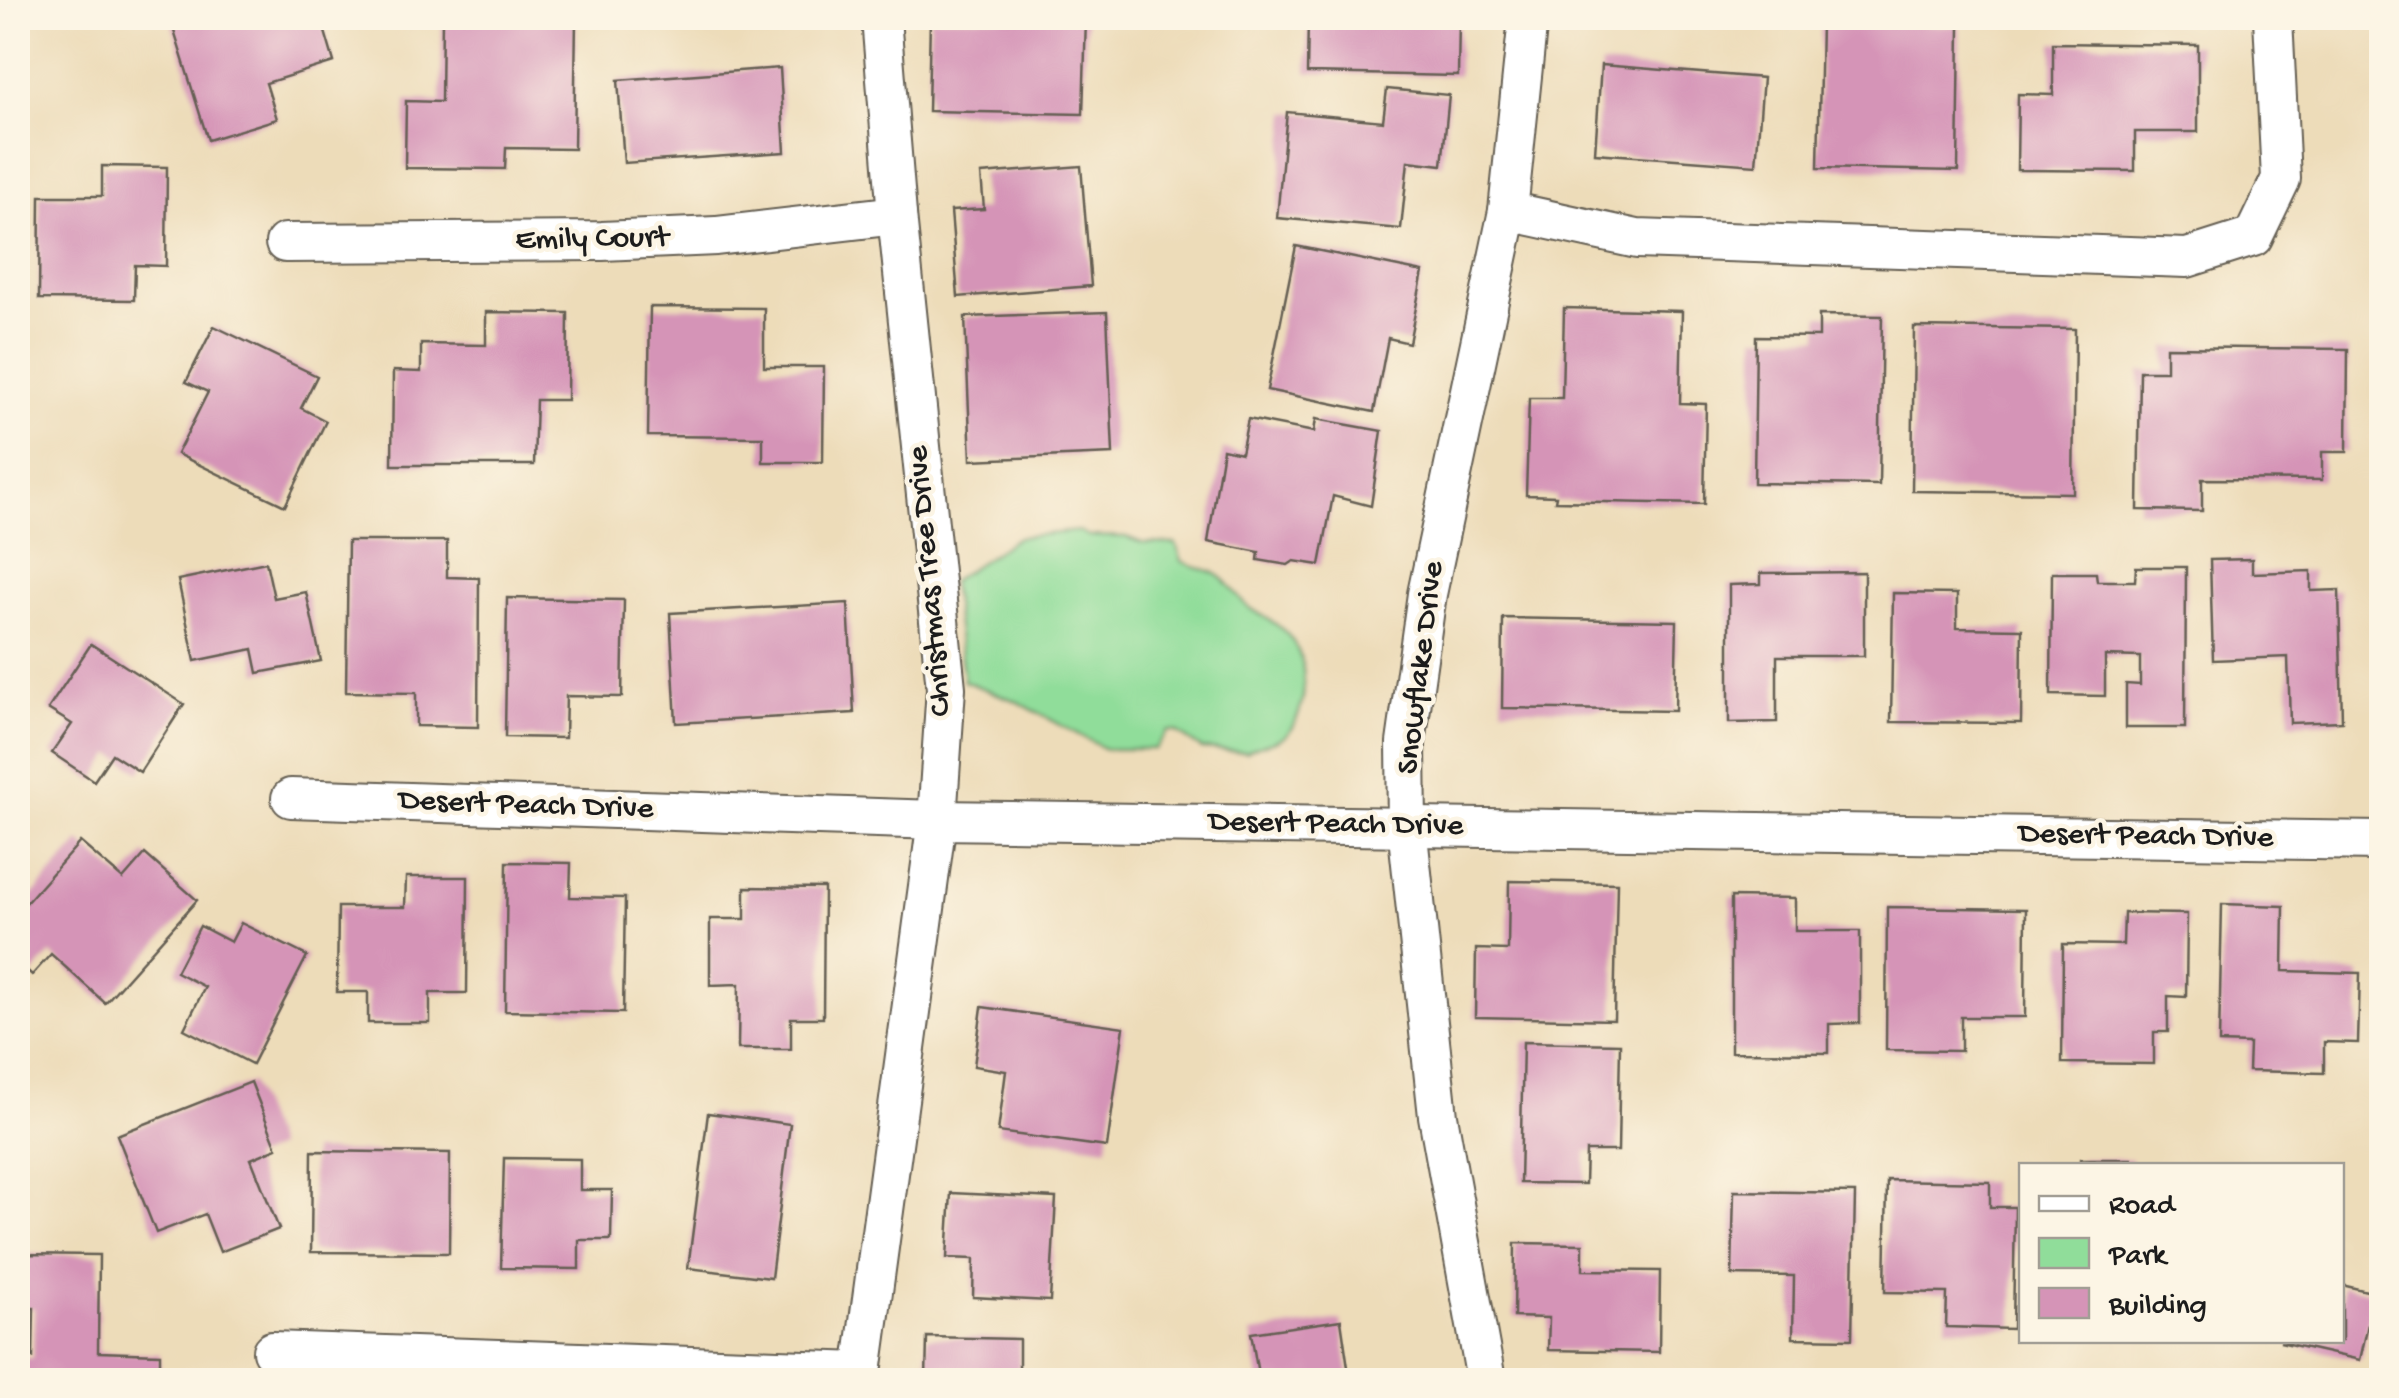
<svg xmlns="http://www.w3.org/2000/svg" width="2399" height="1398" font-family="'Gochi Hand',sans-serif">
<rect width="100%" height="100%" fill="#fcf5e5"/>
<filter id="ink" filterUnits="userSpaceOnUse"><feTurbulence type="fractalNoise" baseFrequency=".01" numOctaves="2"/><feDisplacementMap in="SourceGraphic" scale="20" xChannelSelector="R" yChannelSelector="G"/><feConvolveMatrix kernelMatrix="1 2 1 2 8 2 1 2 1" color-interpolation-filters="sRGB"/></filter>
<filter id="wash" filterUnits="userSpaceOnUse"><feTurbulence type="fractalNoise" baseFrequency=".0048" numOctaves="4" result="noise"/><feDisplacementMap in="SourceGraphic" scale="40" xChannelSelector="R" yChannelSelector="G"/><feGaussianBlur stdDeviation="2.25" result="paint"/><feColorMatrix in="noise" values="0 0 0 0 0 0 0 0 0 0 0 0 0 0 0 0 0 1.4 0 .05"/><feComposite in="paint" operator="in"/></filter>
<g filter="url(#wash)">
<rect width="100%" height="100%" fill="#eddcb9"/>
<path fill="#90dd9a" stroke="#567c5b" stroke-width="2.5" d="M1079,531l10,5 37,1 16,6 34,1 6,17c11,6 25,7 36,14 13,8 16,19 26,28 12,11 28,16 39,27 27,24 27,74 6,102 -10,12 -29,10 -42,20l-45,-3 -26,-17 -8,-1 -13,18h-50l-89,-48 -52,-20 -13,-100 67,-44z"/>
<g id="blocks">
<g fill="#d594b7">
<path d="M170,18h151l13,44 -68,21 11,36 -69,21z"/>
<path d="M442,18h134l-2,131 -68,-1 -1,21 -100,-1 1,-67 35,1z"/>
<path d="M930,18h156l-3,96 -155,-3z"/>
<path d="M1308,18h151l-1,58 -151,-3z"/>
<path d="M1821,23l139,3 -2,145 -140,-3z"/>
<path d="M2053,43l145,2v87h-63v39l-118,-1 1,-76 35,1z"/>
<path d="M1601,65l162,13 -7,87 -161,-12z"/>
<path d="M780,68l5,84 -161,11 -6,-83z"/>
<path d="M1387,89l62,6 -7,70 -34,-4 -7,68 -124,-11 10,-106 96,9z"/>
<path d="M102,166l65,1 -1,99 -31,-1 -1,35 -95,-1 1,-103h62z"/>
<path d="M1081,166l10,120 -133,11 -7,-86 33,-2 -3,-35z"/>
<path d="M1296,246l127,26 -14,71 -21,-5 -14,74 -107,-22z"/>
<path d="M650,307l114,1v59h60l-1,95h-60v-25l-115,-1z"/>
<path d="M1564,308l118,3 -2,92 26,1 -2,100 -149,-3 1,-5 -30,-1 3,-97h33z"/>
<path d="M486,312l82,1 -1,87h-31l-2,65h-142l1,-94 28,1v-28l65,1z"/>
<path d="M1107,312l6,142 -142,6 -6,-143z"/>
<path d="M1819,315l63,1 -3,169 -125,-2 2,-147 63,1z"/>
<path d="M214,326l103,50 -16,32 25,13 -41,85 -108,-52 31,-62 -22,-10z"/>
<path d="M1914,327l161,2 -2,164 -161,-2z"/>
<path d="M2166,347l182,2 -1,103h-25v28l-120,-1v32l-64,-1 2,-139h26z"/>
<path d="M1248,419l66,13 2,-13 66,12 -11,75 -38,-10 -13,69 -26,-4 -6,4 -30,-5 1,-8 -51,-10 15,-93 18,4z"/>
<path d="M348,541h99v36l32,1 -1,149 -62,-1v-33l-70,-1z"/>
<path d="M2252,559v14l59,-2v20l28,-1 3,131 -52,2 -2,-66 -75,3 -3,-100z"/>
<path d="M266,562l8,36 32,-6 15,69 -63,12 -5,-24 -58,12 -17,-81z"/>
<path d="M2136,567h50l-1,161h-59v-44l14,1v-28l-35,-1v40l-54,-1 1,-122h44l1,8h38z"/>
<path d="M1864,572v84h-87v66l-48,1v-138l32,-1v-11z"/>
<path d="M1893,593l64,1v34l65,1 -1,94 -130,-1z"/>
<path d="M507,598l117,2 -2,97 -56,-1 -1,42 -60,-1z"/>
<path d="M848,603l6,110 -178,10 -6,-110z"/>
<path d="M1503,618l174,3 -2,90 -173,-3z"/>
<path d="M91,644l93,60 -44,68 -28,-18 -18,27 -42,-28 20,-29 -24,-15z"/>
<path d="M80,842l43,37 22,-25 52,46 -92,103 -54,-49 -19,21 -14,-13v-50z"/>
<path d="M507,862l64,1 -1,34 55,1 -2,115 -118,-2z"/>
<path d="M406,877h62l-1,116h-37v30h-62v-31h-31l1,-85h67z"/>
<path d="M1509,881l108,2 -3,137 -139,-3 1,-68 32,1z"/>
<path d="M745,887l79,1 -1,130h-32v31h-53l1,-65 -29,1v-66h35z"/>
<path d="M1731,897l64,1v33h65v92l-31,1v29l-98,-1z"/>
<path d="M2222,904l62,2 -1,65 77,2 -2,70 -34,-1v31l-76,-2 1,-27 -30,-1z"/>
<path d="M1887,907l139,2 -1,108h-64v34l-75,-1z"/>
<path d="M2124,913l63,1 -1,83 -18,-1v36h-14v32l-92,-1 1,-119 60,1z"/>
<path d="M241,923l66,33 -55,108 -68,-35 21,-42 -29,-15 24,-46 31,16z"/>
<path d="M982,1007l142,20 -17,120 -109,-15 8,-61 -32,-5z"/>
<path d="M1523,1042l97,2 -2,107h-32l-1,33 -65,-1z"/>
<path d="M251,1082l26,66 -26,11 28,70 -59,23 -15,-38 -49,19 -39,-98z"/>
<path d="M708,1113l82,11 -19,154 -83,-10z"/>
<path d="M312,1151l138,2 -1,100 -138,-1z"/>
<path d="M504,1158l76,1v31h32l-1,50h-32v29l-78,-1z"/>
<rect x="2080" y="1159" width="51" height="7"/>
<path d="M1887,1180l103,2v25h25l-2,122 -67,-2 1,-34 -62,-1z"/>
<path d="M1734,1191l121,2 -3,146 -59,-1 1,-62 -62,-1z"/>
<path d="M951,1193l105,5 -6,103 -77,-4 1,-38 -27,-1z"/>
<path d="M1515,1243l68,1v26l77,1 -1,81 -111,-2 1,-32 -35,-1z"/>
<path d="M18,1254l81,1 -1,97 62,2v26h-142v-22h15l1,-50h-16z"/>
<path d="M2342,1285l33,8 -15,67 -80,-18 62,-2z"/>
<path d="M1341,1320l8,54 -9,2 1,4h-82l-8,-47z"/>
<path d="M927,1337l92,2v41h-93z"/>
</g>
</g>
</g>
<g filter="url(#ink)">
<use href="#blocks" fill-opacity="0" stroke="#655f53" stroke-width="2.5"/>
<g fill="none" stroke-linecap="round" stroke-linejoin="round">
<defs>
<g id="minor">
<path d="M1508,211l129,28 550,19 66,-21 28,-58 -8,-161"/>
<path d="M285,243l317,-2 114,-5 181,-21"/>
<path d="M291,798l646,22 1445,21"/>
<path d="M272,1351l589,21"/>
<path d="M861,1380l76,-560 9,-132 -49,-473 -16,-197"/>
<path d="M1486,1380l-48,-264 -31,-290 -1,-83 21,-149 81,-383 20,-193"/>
</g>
</defs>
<use href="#minor" stroke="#655f53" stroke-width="42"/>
<use href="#minor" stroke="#fff" stroke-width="38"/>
</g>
</g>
<g text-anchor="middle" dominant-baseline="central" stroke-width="9" stroke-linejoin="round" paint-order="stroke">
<g font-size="32" fill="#1c1c1c" stroke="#fcf5e5">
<text transform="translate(592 240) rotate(-1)">Emily Court</text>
<text transform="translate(931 581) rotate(-95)">Christmas Tree Drive</text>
<text transform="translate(1422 668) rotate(-83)">Snowflake Drive</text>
<text transform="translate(526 806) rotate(2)">Desert Peach Drive</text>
<text transform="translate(1336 825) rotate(1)">Desert Peach Drive</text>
<text transform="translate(2146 837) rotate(1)">Desert Peach Drive</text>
</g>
</g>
<rect width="2399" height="1398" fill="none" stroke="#fcf5e5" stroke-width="60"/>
<rect x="2019" y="1163" width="325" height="180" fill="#fcf5e5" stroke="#a29e95" stroke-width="2.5"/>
<rect x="2039" y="1196" width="50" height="15" fill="#ffffff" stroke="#a29e95" stroke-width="2.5"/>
<text x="2109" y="1213" font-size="30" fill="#1c1c1c">Road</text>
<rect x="2039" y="1238" width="50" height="30" fill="#90dd9a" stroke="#a29e95" stroke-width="2.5"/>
<text x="2109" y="1263" font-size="30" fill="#1c1c1c">Park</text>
<rect x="2039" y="1288" width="50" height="30" fill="#d594b7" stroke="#a29e95" stroke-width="2.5"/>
<text x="2109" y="1313" font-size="30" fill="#1c1c1c">Building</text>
</svg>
